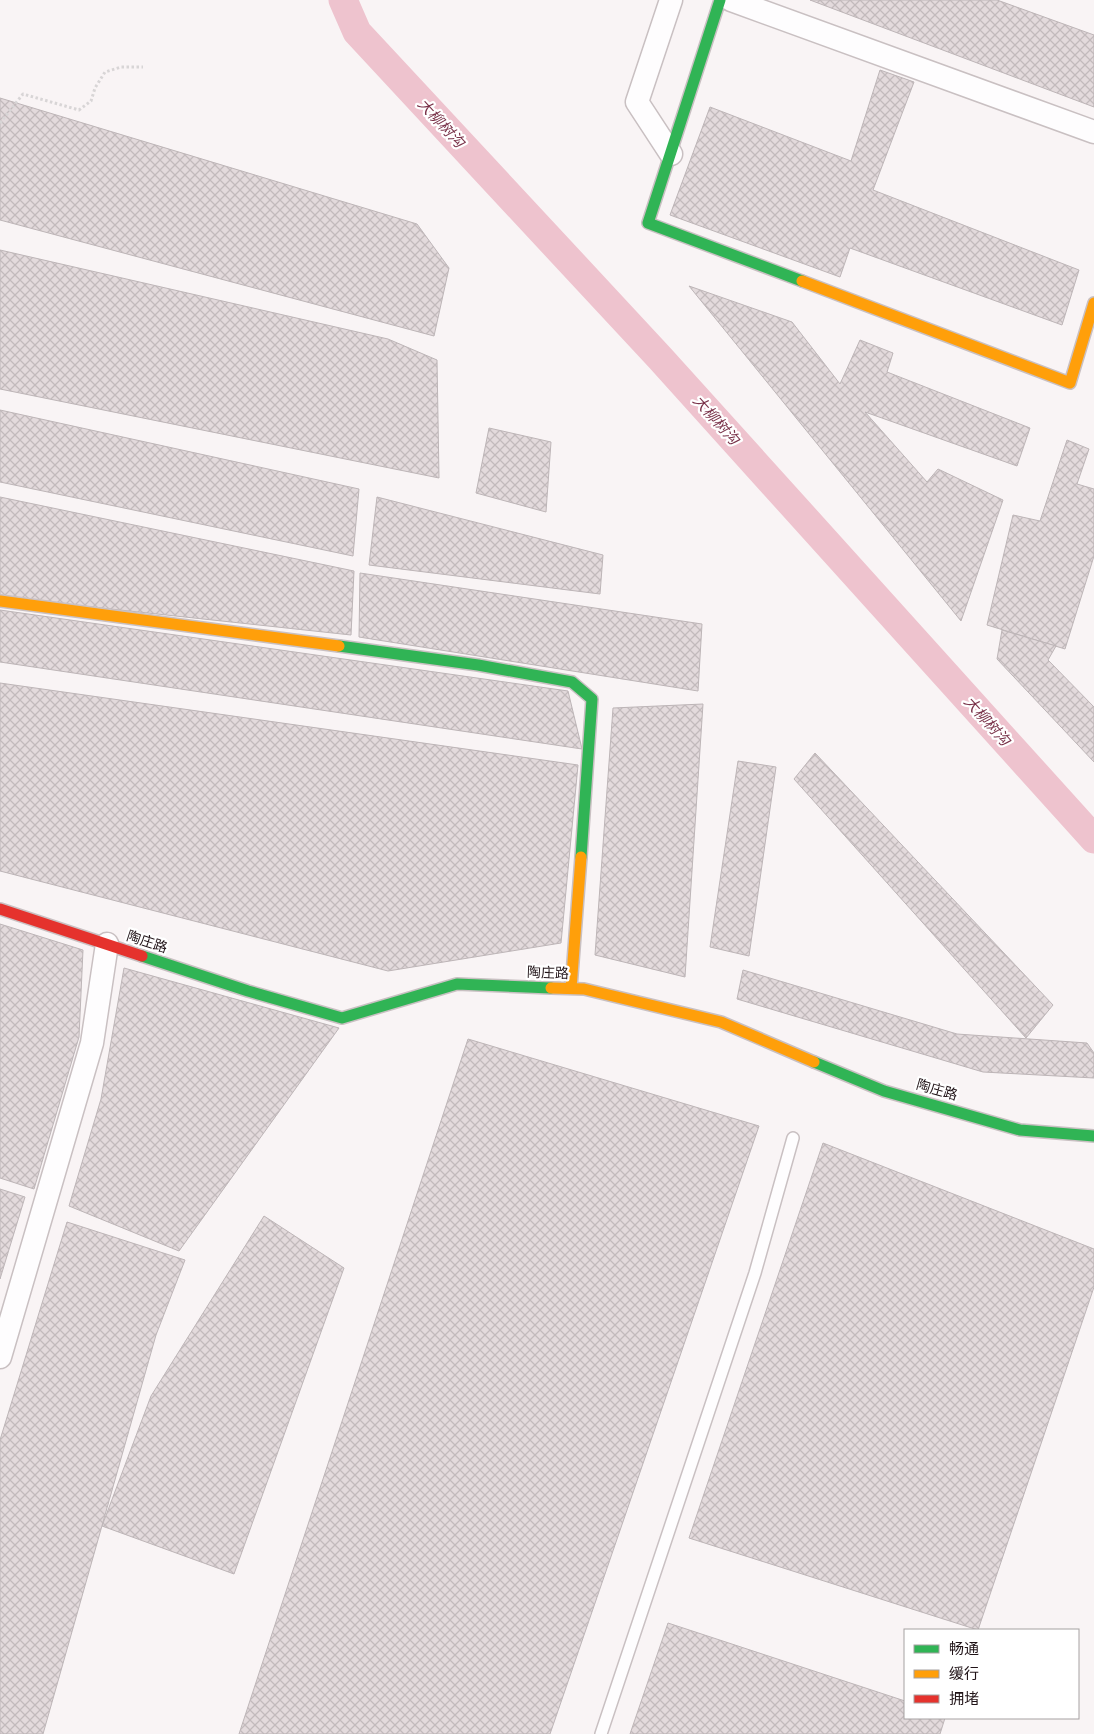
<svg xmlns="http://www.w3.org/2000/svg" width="1094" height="1734" font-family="'Nunito Sans','Noto Sans SC',sans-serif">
<defs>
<pattern id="building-cross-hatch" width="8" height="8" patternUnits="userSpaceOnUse" patternTransform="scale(1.25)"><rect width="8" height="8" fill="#e3dadc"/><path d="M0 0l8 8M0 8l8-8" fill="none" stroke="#c2babc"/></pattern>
</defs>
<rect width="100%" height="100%" fill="#f9f4f5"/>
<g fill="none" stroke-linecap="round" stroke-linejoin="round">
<path stroke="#eec3ce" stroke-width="29" d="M343,0l14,32 303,326 434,481"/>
</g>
<g fill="url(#building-cross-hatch)" stroke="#bdb5b7">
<path d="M810,0h187l97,35v72z"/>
<path d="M880,70l34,12 -41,108 206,80 -17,55 -212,-77 -10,29 -170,-62 40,-108 141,54z"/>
<path d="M0,98l417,126 32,44 -15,68 -434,-116z"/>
<path d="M0,250l388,89 49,21 2,118 -439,-89z"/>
<path d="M689,286l103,36 48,62 20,-44 33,13 -6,19 143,56 -13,38 -152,-54 62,70 11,-13 65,31 -42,121z"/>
<path d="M0,410l359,79 -6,67 -353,-74z"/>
<path d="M489,428l62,14 -5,70 -70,-19z"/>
<path d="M1067,440l22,9 -12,35 17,5v67l-29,93 -78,-24 26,-110 27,6z"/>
<path d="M0,497l354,74 -3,64 -351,-38z"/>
<path d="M377,497l226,58 -3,39 -231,-29z"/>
<path d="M360,573l342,51 -4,67 -339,-54z"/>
<path d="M0,610l568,81 14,58 -582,-87z"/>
<path d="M1002,630l54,16 -8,14 46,47v55l-97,-103z"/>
<path d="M0,683l578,82 -17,178 -173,28 -388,-100z"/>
<path d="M703,704l-18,273 -90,-22 18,-247z"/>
<path d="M815,753l238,252 -27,33 -232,-259z"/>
<path d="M738,761l38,6 -27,189 -39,-9z"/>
<path d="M0,924l83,26 -4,87 -45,152 -34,-11z"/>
<path d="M124,968l215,60 -160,223 -110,-45 32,-107z"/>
<path d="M743,970l214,64 130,9 7,10v25l-111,-6 -246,-73z"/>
<path d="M468,1039l291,87 -209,608h-311z"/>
<path d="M823,1143l271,106v38l-116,343 -289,-92z"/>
<path d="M0,1189l25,8 -25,82z"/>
<path d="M264,1216l80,52 -110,306 -132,-48 49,-130z"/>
<path d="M67,1222l118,38 -29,75 -113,399h-43v-294z"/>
<path d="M668,1623l237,78v17h40l-5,16h-310z"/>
</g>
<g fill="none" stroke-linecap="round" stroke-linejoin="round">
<defs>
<path id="lane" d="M601,1734l154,-461 38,-135"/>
<g id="street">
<path d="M671,0l-34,102 34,52"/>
<path d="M731,0l363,132"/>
<path d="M0,1357l92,-314 15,-99"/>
</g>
<g id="fast">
<path d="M720,0l-72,223 154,58"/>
<path d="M339,646l139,19 94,17 20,17 -11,158"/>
<path d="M142,956l106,35 94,27 115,-34 94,4"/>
<path d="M814,1062l70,29 136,39 74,6"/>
</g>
<g id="slow">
<path d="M802,281l268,102 24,-80"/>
<path d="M0,601l339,45"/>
<path d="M551,988l33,1 137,33 93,40"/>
<path d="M571,988l10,-131"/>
</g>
<path id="jam" d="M0,909l142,47"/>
</defs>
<use href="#lane" stroke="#c9c0c2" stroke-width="14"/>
<use href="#street" stroke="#c9c0c2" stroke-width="25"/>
<use href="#fast" stroke="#c9c0c2" stroke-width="14"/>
<use href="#slow" stroke="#c9c0c2" stroke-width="14"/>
<use href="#jam" stroke="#c9c0c2" stroke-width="14"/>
<path stroke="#d8d5d6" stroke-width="3" stroke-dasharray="2.5 2.5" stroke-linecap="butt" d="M0,123l23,-29 56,16 12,-9 4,-13 10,-16 16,-5h22"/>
<use href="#lane" stroke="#fefdfe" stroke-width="11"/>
<use href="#street" stroke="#fefdfe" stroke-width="22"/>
<use href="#fast" stroke="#30b455" stroke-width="11"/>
<use href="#slow" stroke="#ff9f0a" stroke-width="11"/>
<use href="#jam" stroke="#e5322d" stroke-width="11"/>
</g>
<g text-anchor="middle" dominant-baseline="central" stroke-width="4.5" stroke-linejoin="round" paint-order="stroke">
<g font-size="14" fill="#201317" stroke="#fff">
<text transform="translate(147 942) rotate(18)">陶庄路</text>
<text transform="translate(548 973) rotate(2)">陶庄路</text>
<text transform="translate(937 1090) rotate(16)">陶庄路</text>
</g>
<g font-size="15" font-style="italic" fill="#793249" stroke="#fff">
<text transform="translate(441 123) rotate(47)">大柳树沟</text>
<text transform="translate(716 420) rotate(48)">大柳树沟</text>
<text transform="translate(987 721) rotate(48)">大柳树沟</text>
</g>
</g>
<rect x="904" y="1629" width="175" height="90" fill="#ffffff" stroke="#a6a1a2"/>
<rect x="914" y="1645" width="25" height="8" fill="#30b455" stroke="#a6a1a2"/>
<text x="949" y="1654" font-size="15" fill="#201317">畅通</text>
<rect x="914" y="1670" width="25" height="8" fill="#ff9f0a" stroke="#a6a1a2"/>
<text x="949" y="1679" font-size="15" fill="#201317">缓行</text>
<rect x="914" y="1695" width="25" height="8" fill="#e5322d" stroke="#a6a1a2"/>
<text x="949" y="1704" font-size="15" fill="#201317">拥堵</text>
</svg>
